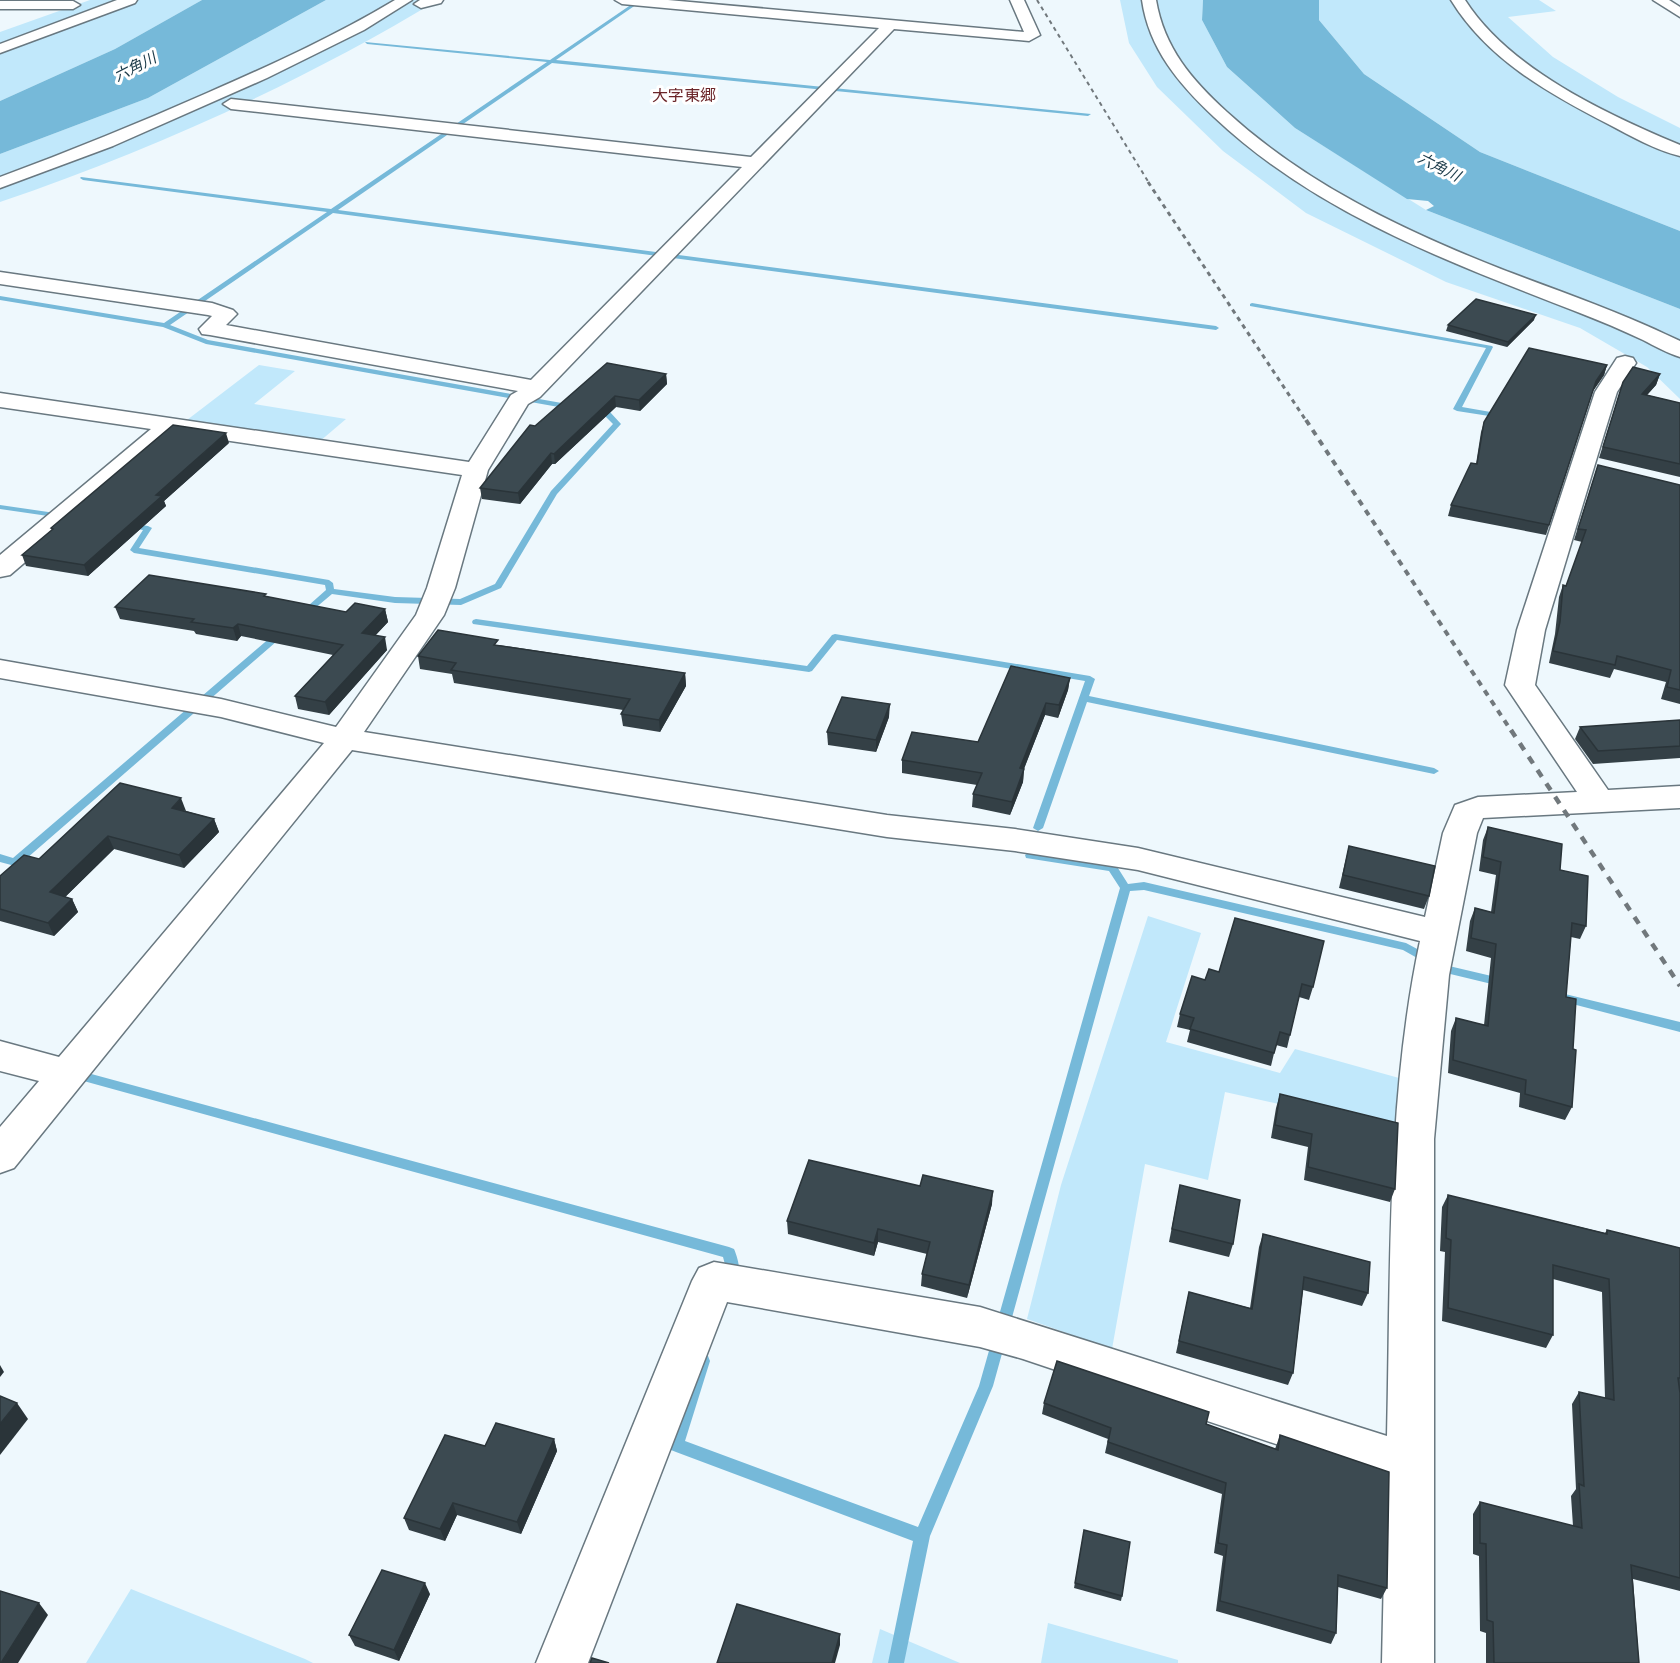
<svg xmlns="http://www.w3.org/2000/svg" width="1680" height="1663" font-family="'Roboto Condensed','Noto Sans JP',sans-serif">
<rect width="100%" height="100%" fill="#eef8fd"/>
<g fill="#c1e8fb">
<path d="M90,0h112l-87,49 -115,52v-69z"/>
<path d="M326,0h112c-138,83 -285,150 -438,202v-48l148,-56z"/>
<path d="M1120,0h83l-1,20 25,47 68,61 131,82 254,99v90l-33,-32 -67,-39 -134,-46 -140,-69 -83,-62 -66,-64 -28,-44z"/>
<path d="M1319,0h220l17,11 -48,6 45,40 65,40 62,31v103l-200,-79 -116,-78 -45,-54z"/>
<path d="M259,365l36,6 -41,33 92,15 -27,23 -132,-22z"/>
<path d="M1148,916l53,17 -35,109 114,31 15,-24 104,29 -5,52 -169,-38 -17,88 -63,-16 -33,185 -85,-30 34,-134z"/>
<path d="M131,1589l174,70 8,4h-227z"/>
<path d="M1048,1623l130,37v3h-137z"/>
<path d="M880,1629l80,34h-88z"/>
</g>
<g fill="#76b9d9">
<path d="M202,0h124l-178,98 -148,56v-53l115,-52z"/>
<path d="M1203,0h116v20l45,54 116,78 200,79v78l-254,-99 8,-4 -6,-5 -21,-2 -112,-71 -68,-61 -25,-47z"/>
</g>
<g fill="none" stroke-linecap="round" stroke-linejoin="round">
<g fill="#76b9d9" fill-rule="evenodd">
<path d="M638,0h5l-87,60 535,54 -3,2 -536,-53 -214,147 878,116 3,2 -3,2 -883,-117 -163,112 38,15 365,65v4h-3l-364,-65 -43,-17 -163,-27v-4l164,27 163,-111 -244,-32 -3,-2 1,-1 250,32 216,-147 -180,-18 -2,-2 185,18z"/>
<path d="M1252,303l240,43 1,1 -31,60 40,7 4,2 -4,2 -45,-7 -4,-2 33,-61 -236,-42v-2z"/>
<path d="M591,410l19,2 11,12 -64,70 -56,94 -40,17 -66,-2 -63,-9 -25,21 -3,1 -4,-3 26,-23 -1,-5 -191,-32 -4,-3 13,-20 -18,-3v-4h3l20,3 4,2 -13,20 190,32 4,3 1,6 61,8 65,2 35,-15 56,-93 62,-67 -8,-8 -14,-2z"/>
<path d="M0,505l62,9 4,2 -4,2 -62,-9z"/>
<path d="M476,619l331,47 25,-31 3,-1 255,42 5,3 -6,17 345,72 5,3 -5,3 -347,-72 -44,126 -5,3 -5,-3 52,-147 -248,-41 -25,31 -3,1 -336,-48 -1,-2 1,-2z"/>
<path d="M281,630l3,1 2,2 -2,2 -265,230 -4,1 -15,-4v-8l13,4 265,-227z"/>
<path d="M1030,851l86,14 12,19 16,-2 262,61 43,23 51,12 4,1 2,3 -2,3 -4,1 -58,-14 -39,-22 -259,-60 -14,1 -137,495 -63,150 -26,127h-16l25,-122 -237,-89 -5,-2 -2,-5 27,-84 2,-5 5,-2 5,2 2,5 -25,80 233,86 61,-141 141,-498 -11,-17 -83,-13 -1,-3z"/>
<path d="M1565,994l115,28v10l-119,-31 -2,-3 2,-3z"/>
<path d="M84,1072l645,175 5,2c3,7 7,20 4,27l-5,2 -5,-2 -5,-19 -643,-177 -2,-3 2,-3z"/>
</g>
<defs>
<g id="minor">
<path d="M117,0h20l-2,3 -135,50v-9z"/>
<path d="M395,0h17l-48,30 -97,48 -154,68 -113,42v-11c70,-26 139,-54 207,-84 64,-28 128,-57 188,-93z"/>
<path d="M443,0l-2,3 -20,5 -7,-4 6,-4z"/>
<path d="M615,0h53l356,32 -14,-32h14l16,35 -11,6 -135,-12 -354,368 -12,7 -40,66 -33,118 -11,27 -80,117 523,83 128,14 123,19 287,69 18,-84 12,-28 23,-8 99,-5 -72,-107 12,-55 78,-238 22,-34 8,-2 8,2 3,5 -19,29 -13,42 -59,196 -10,55 73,105 72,-4v22l-197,10 -6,15 -28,142 -15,164v524h-52l4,-182 -363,-122 -43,-12 -253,-45 -139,361h-52l156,-382 7,-13 15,-6 266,45 407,129c4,-163 -1,-335 33,-495l-282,-71 -123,-19 -128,-14 -535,-87 -338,418 -14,5v-46l39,-46 -39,-10v-30l59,16 265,-314 -103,-26 -221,-39v-18l221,39 115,28 80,-112 11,-27 35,-113 -286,-42 -166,142 -10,2v-22l151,-126 -151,-22v-14l469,69 42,-67 7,-4 -308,-56 -8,-1 -3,-5 13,-13 -4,-1 -208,-31v-12l212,31 21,7 4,4 -11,11 305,55 211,-213 -511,-58 -8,-5 8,-5 520,58 128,-129 -257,-24z"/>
<path d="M1142,0h14c8,48 36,80 71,112 79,72 175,118 274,157 55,21 111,40 164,65l15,7v16c-13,-4 -25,-11 -37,-17 -21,-10 -42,-19 -63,-27 -130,-51 -262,-98 -366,-196 -35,-33 -65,-68 -72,-117z"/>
<path d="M1451,0h14c44,69 141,114 215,145v11c-25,-6 -49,-20 -72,-32 -60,-31 -121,-65 -157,-124z"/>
<path d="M1653,0h16l11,7v10z"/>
<path d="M0,1h73l7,4 -7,4h-73z"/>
</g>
</defs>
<use href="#minor" stroke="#697880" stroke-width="3"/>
<use href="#minor" fill="#fff" fill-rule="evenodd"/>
<path stroke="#71787c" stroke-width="2" stroke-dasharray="4 4" stroke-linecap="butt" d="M1037,0l112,183"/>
<path stroke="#71787c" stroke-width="3" stroke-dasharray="4.5 4.5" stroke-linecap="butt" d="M1148,182l159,240"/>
<path stroke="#71787c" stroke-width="4" stroke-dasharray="6 6" stroke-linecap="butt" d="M1306,420l206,312"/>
<path stroke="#71787c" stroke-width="4.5" stroke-dasharray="8 8" stroke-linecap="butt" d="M1511,730l169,256"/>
</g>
<g fill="#344046">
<path d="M1534,320l-27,27 -61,-16 2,-6z"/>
<path d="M1607,365l-3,10 -11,16 -47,144 -98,-19 3,-11 25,-41 5,-32 3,-10z"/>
<path d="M666,374l1,10 -27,27 -24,-4 -61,57h-3l-32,40 -38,-5 -2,-11 55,-62z"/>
<path d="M1660,374l-4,11 -9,10 33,8v74l-81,-19 24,-76z"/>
<path d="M229,443l-65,58 2,5 -78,70 -62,-10 -4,-11 30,-25 -1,-2z"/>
<path d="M1598,465l82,20v219l-19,-5 5,-17 -52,-13 -4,9 -61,-15 6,-29 4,-37 4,-12 3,1 16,-44 -8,-2z"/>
<path d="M266,597l80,15 39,-3 3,13 -13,14 12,14 -58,65 -31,-6 -3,-13 38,-41 -92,-19 -4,5 -41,-7 -2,-3 -74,-12 -5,-12z"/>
<path d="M499,645l186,28 1,13 -26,46 -37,-6 -2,-12 2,-4 -169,-27 -2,-9 -32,-5 -2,-13z"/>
<path d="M1070,678l-2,12 -10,28 -13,-3 -21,54 -1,13 -13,33 -38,-8 1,-13 4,-9 -75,-12v-13l76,-18z"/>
<path d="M889,717l-13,35 -48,-7 -1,-13z"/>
<path d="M1680,720v38l-87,6 -18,-25 5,-12z"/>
<path d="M120,783l66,28 28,8 5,13 -35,36 -70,-19 -49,48 7,2 6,13 -24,24 -54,-15v-45l39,-17z"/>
<path d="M1488,827l72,43 26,56 -6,13 -9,-2 -5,60 7,52 -1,58 -7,13 -46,-13 1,-14 -72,-20 3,-42 5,-13 28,7 7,-67 -25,-7 4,-30 5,-13 16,4 5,-37 -17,-4 4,-31z"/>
<path d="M1349,846l80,50 -5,13 -85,-21z"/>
<path d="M1235,918l78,69 -4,13 -10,-3 -12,51 -11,-3 -5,21 -84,-24 3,-12 -13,-3 3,-13 25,-34 14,-8z"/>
<path d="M1280,1094l115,95 -5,13 -86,-22 4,-33 -37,-9 5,-30z"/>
<path d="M1180,1185l53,59 -4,13 -60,-15z"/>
<path d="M1448,1195l157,38 2,-3 73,18v343l-47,-12 6,84h-153v-30l-6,-2 -1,-75 -6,-2v-40l7,-12 93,24 -2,-30 5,-7 -4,-85 7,-12 26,6 -3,-106 -49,-13v56l-7,13 -104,-27 3,-69 -5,-1 2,-44z"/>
<path d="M992,1204l-25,94 -46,-12 1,-12 5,-20 -49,-12 -4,14 -86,-22 -1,-13z"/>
<path d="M1263,1234l105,59 -6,13 -59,-16 -10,83 -5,12 -112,-32 13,-61 61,16 9,-61z"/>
<path d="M1044,1403l162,21 69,25 5,-14 107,153 -6,11 -43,-12 -2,46 -5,11 -115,-33 7,-55 -9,-3 8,-59 -117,-41 3,-14 -66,-25z"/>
<path d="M554,1439l3,12 -36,83 -64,-19 -12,26 -36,-11 -5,-12 81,-72z"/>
<path d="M1084,1530l38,66 -1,5 -47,-13z"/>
<path d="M430,1594l-31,67 -44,-15 -6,-11z"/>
</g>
<g fill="#2a3439">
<path d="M1536,315l-2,5 -27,27 1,-5z"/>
<path d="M1607,365l-3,10 -11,16 3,-10z"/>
<path d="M666,374l1,10 -27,27 -1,-11z"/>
<path d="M1660,374l-4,11 -18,20 4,-11z"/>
<path d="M615,396l1,11 -61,57 -1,-10z"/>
<path d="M226,433l3,10 -65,58 2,5 -78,70 -4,-11 72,-70z"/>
<path d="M551,453l1,11 -32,40 -2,-11z"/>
<path d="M385,609l3,13 -23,24 -3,-13z"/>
<path d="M238,624l3,12 -4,5 -4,-13z"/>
<path d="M385,637l2,13 -58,65 -4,-13z"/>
<path d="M685,673l1,13 -26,46 -1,-12z"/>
<path d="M1070,678l-2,12 -10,28 1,-13z"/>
<path d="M1046,703l-1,12 -26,66 1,-13z"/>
<path d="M890,704l-1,13 -13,35v-12z"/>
<path d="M1024,769l-1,13 -13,33 2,-13z"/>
<path d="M181,798l5,13 -14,-3z"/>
<path d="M214,819l5,13 -35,36 -5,-13z"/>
<path d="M108,836l6,13 -58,57 -6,-14z"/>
<path d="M72,899l6,13 -24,24 -6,-13z"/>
<path d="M993,1191l-1,13 -25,94 2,-13z"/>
<path d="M878,1229v13l-4,14v-13z"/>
<path d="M0,1365l4,7 -4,5z"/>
<path d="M17,1403l11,16 -28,36v-31z"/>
<path d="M554,1439l3,12 -36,83 -4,-12z"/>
<path d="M453,1503l4,12 -12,26 -5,-12z"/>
<path d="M425,1583l5,11 -31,67 -5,-11z"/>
<path d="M39,1603l9,12 -30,48h-17z"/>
<path d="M840,1634v11l-5,18h-3z"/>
</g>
<g fill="#3c4a51" stroke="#2a3439" stroke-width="1.5">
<path d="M1476,299l60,16 -28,27 -60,-17z"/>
<path d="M1529,348l78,17 -11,16 -47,144 -98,-20 20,-42 6,1 7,-42z"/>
<path d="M607,363l59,11 -27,26 -24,-4 -61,58 -3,-1 -33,40 -38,-5 50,-63 5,1z"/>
<path d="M1633,367l27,7 -18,20 38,9v61l-77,-17 20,-65z"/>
<path d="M173,425l53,8 -70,62 6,1 -78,69 -62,-10 31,-26 -2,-1z"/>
<path d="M1598,465l82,20v205l-13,-3 4,-17 -54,-14 -2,9 -62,-14 7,-29 3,-37 3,1 20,-56 -8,-1z"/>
<path d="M149,575l117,19 -2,2 82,16 9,-9 30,6 -23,24 23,4 -60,65 -30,-6 48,-51 -105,-21 -5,4 -42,-6 3,-3 -79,-12z"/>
<path d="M438,630l60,10 -4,5 191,28 -26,47 -38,-6 9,-15 -179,-29 5,-7 -38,-7z"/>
<path d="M1011,666l59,12 -11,27 -13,-2 -26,65 4,1 -12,33 -39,-8 9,-21 -80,-13 10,-28 66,10z"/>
<path d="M842,697l48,7 -14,36 -49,-8z"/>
<path d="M1680,720v26l-82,5 -18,-24z"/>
<path d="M120,783l61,15 -9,10 42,11 -35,36 -71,-19 -58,56 22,7 -24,24 -48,-14v-33l24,-21 15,4z"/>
<path d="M1488,827l74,17 -2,26 28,6 -2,50 -14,-3 -6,74 10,2 -3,50 3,1 -4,57 -47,-13 1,-14 -73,-20 3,-42 32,8 8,-82 -25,-6 4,-30 19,5 7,-51 -18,-5z"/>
<path d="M1349,846l86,20 -6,30 -86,-21z"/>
<path d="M1235,918l89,23 -11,46 -11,-3 -12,51 -10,-3 -6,21 -84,-24 4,-11 -14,-4 12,-38 13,4 4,-11 10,3z"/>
<path d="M1280,1094l118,29 -3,66 -87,-22 4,-33 -37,-9z"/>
<path d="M809,1160l111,26 3,-11 70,16 -24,94 -47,-11 8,-32 -52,-13 -4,14 -87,-22z"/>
<path d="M1180,1185l60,15 -7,44 -61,-15z"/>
<path d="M1448,1195l159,39v-4l73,18v130h-2l2,15v185l-49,-13 8,98h-145l-1,-41 -6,-2 -1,-76 -6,-1v-41l102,26 -3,-44 5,2 -5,-94 35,8 -5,-121 -56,-14v70l-105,-27 3,-68 -5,-2z"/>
<path d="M1263,1234l107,28 -2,31 -64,-16 -11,96 -114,-32 10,-49 63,17z"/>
<path d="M1057,1361l152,51 -3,12 72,26 2,-15 109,37 -2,116 -49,-13 -2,58 -116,-32 7,-56 -9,-2 8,-60 -118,-41 3,-14 -67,-25z"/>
<path d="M0,1396l17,7 -17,21z"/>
<path d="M496,1423l58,16 -37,83 -64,-19 -13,26 -36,-11 41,-83 40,11z"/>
<path d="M1084,1530l46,12 -8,54 -47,-13z"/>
<path d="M382,1570l43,13 -31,67 -45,-15z"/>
<path d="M0,1591l39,12 -38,60h-1z"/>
<path d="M737,1604l103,30 -8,29h-115z"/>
<path d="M592,1658l17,5h-19z"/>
</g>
<g text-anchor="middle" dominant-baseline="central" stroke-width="6" stroke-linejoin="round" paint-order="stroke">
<g font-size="15" font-style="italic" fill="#193847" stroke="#fff">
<text transform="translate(135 67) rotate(-27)">六角川</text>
<text transform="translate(1439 167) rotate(27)">六角川</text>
</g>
<g font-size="16" fill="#6b2529" stroke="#fff">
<text x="684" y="95">大字東郷</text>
</g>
</g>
</svg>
